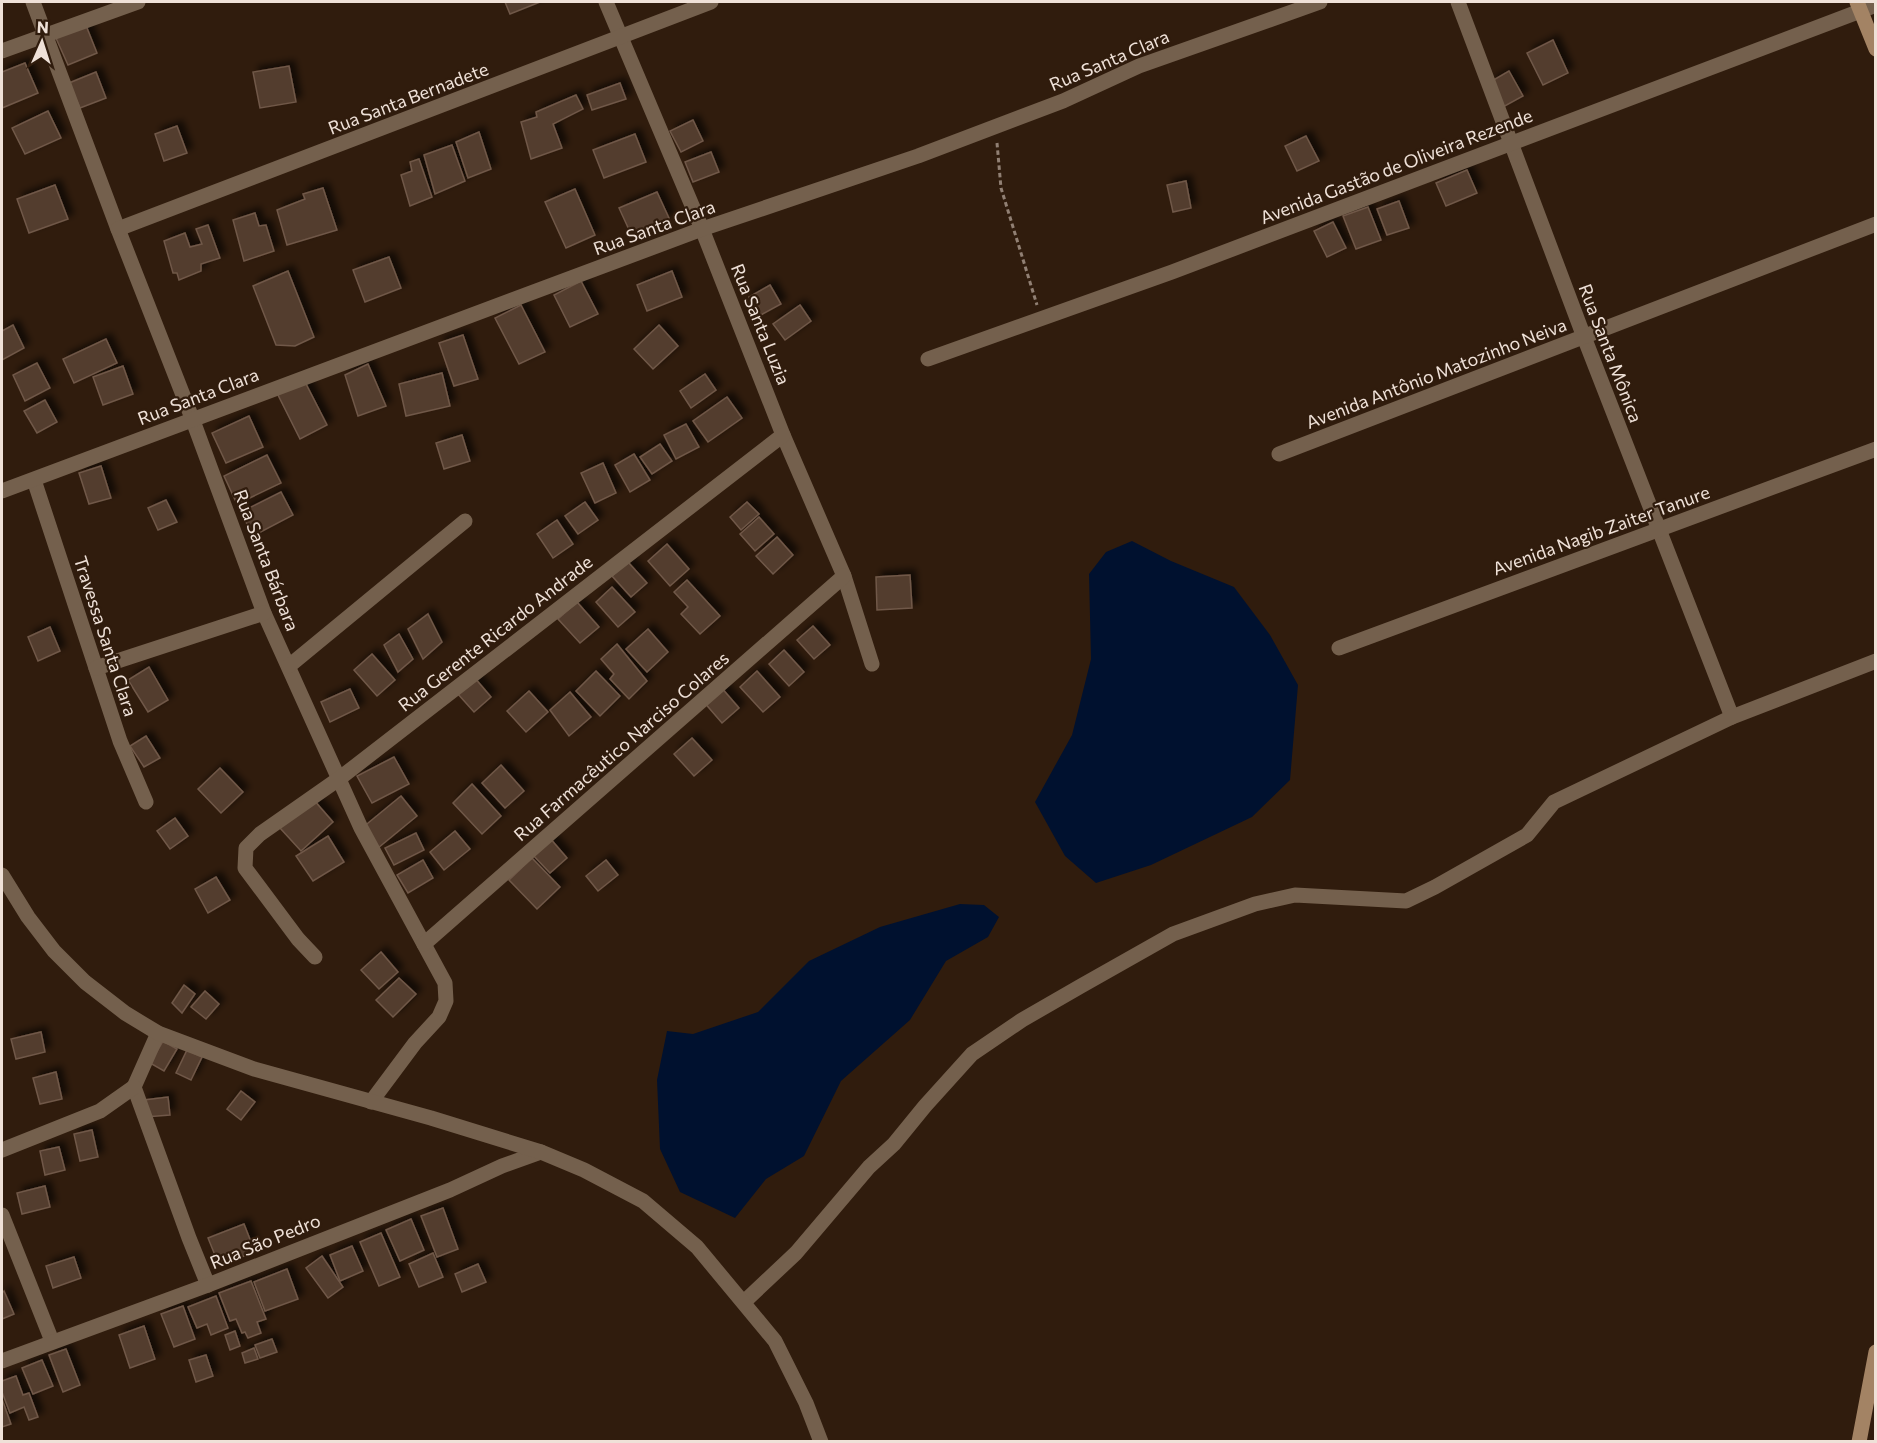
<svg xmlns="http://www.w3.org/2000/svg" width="1877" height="1443" font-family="Commissioner,sans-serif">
<defs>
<filter id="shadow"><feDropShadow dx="5.5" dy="-5.5" stdDeviation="3" flood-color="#0009"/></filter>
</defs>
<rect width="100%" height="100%" fill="#301c0d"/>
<g fill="#00112f">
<path d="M1132,541l39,20 63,26 36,48 28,50 -8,95 -38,37 -101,48 -55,18 -31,-27 -30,-54 37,-67 19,-76 -2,-85 17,-22z"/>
<path d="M960,904l24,1 15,12 -11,20 -42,24 -36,59 -69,61 -37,75 -38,23 -31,39 -55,-26 -20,-43 -3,-69 10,-49 26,3 65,-22 51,-51 71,-34z"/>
</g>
<g fill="#533d2e" stroke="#705848" stroke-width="1.5" filter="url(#shadow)">
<path d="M505,2h35l-30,12z"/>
<path d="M85,23l12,30 -29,12 -13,-29z"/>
<path d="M1553,40l15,33 -25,12 -16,-32z"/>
<path d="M25,63l13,30 -36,15v-36z"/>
<path d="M289,66l7,36 -36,6 -7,-36z"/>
<path d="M1509,71l14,25 -20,11 -13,-25z"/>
<path d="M96,72l10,26 -26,10 -11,-25z"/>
<path d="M620,83l6,16 -34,11 -5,-15z"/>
<path d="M576,95l7,14 -30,15 9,24 -31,11 -10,-37 16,-5 -1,-5z"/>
<path d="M48,111l13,27 -36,16 -13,-26z"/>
<path d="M693,120l10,21 -22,11 -11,-21z"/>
<path d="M177,126l10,27 -23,8 -9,-27z"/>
<path d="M479,132l12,37 -23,9 -12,-36z"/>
<path d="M635,134l11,28 -42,16 -11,-28z"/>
<path d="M1306,136l13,25 -22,10 -12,-25z"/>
<path d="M452,145l13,36 -30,13 -11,-39z"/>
<path d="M711,152l8,20 -26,10 -8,-20z"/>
<path d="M419,159l13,38 -22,9 -9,-31 11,-4 -2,-9z"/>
<path d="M1467,170l10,23 -31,13 -10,-23z"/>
<path d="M1186,181l5,27 -18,4 -6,-27z"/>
<path d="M55,185l13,34 -39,14 -12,-34z"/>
<path d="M323,188l14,42 -50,15 -10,-35 28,-11 -2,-5z"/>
<path d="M575,189l20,46 -29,13 -21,-46z"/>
<path d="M657,192l12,26 -38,16 -12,-26z"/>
<path d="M1399,201l10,27 -22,7 -10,-26z"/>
<path d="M1368,207l13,33 -25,9 -13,-33z"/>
<path d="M255,213l4,13 7,-1 8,26 -30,10 -11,-41z"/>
<path d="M1333,222l13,26 -19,9 -13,-26z"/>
<path d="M208,225l12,33 -19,6v7l-22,9 -2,-7h-4l-9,-32 21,-8 5,14 12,-3 -6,-15z"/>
<path d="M389,257l12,31 -36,14 -12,-32z"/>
<path d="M288,271l26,66 -19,9 -19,-1 -23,-59z"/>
<path d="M672,271l10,26 -35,14 -10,-26z"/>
<path d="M581,281l17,33 -28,13 -16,-32z"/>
<path d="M770,285l11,19 -22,12 -10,-19z"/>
<path d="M521,305l24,47 -26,12 -24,-46z"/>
<path d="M800,305l11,16 -26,19 -12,-16z"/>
<path d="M13,325l11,23 -22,12v-29z"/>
<path d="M659,325l19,21 -25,23 -19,-20z"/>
<path d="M463,335l15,44 -24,7 -15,-43z"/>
<path d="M106,339l11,24 -43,20 -11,-24z"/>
<path d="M37,363l13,25 -25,13 -12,-26z"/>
<path d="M368,364l18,42 -28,10 -13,-41z"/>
<path d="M123,366l10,28 -30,11 -10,-28z"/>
<path d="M442,373l8,33 -44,10 -7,-32z"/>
<path d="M705,374l11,16 -25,18 -11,-17z"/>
<path d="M303,378l24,47 -27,14 -24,-48z"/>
<path d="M727,397l15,21 -34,24 -15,-21z"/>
<path d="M45,400l12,22 -20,11 -13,-22z"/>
<path d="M249,416l14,31 -37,16 -14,-30z"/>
<path d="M686,424l13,23 -23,12 -12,-24z"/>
<path d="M462,435l8,26 -26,8 -8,-26z"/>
<path d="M660,444l12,17 -20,13 -12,-17z"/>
<path d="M634,454l16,26 -20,12 -15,-27z"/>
<path d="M267,455l14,28 -44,21 -13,-28z"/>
<path d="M603,463l13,30 -21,10 -14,-30z"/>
<path d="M101,466l10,32 -22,6 -10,-31z"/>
<path d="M281,492l12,23 -40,21 -12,-24z"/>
<path d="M166,500l11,22 -19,8 -10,-22z"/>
<path d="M585,502l13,18 -20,14 -13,-18z"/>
<path d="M747,502l12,12 -18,16 -11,-13z"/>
<path d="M759,517l15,17 -19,17 -15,-17z"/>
<path d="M557,520l16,24 -20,14 -16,-24z"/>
<path d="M777,537l16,18 -20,19 -17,-18z"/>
<path d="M667,544l22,25 -19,17 -22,-25z"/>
<path d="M628,562l19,21 -16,14 -19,-21z"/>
<path d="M910,575l2,33 -35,2 -1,-33z"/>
<path d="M687,580l33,36 -20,18 -19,-20 7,-7 -14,-15z"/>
<path d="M612,587l23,25 -17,15 -22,-25z"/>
<path d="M577,602l22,25 -19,16 -22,-24z"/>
<path d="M428,614l14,28 -19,17 -15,-30z"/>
<path d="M813,626l17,19 -16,14 -17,-19z"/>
<path d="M50,627l10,24 -22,10 -10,-24z"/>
<path d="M648,629l20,23 -21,20 -21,-23z"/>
<path d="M399,634l14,25 -15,13 -14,-27z"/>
<path d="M617,644l30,37 -18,18 -19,-20 4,-5 -13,-15z"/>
<path d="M784,650l20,22 -15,14 -20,-22z"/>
<path d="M372,654l23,26 -18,16 -23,-26z"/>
<path d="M149,667l19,33 -20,12 -20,-32z"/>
<path d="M596,671l24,25 -20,20 -24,-25z"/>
<path d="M757,671l23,26 -17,15 -23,-25z"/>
<path d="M474,677l17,20 -17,15 -17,-19z"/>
<path d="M720,686l19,22 -17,15 -19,-22z"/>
<path d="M350,689l9,19 -29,14 -9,-20z"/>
<path d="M529,691l19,21 -22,20 -19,-21z"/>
<path d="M570,692l21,25 -22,19 -19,-26z"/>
<path d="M146,736l14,22 -16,9 -14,-21z"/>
<path d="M692,738l20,22 -18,16 -20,-22z"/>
<path d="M394,757l15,27 -37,19 -15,-27z"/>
<path d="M501,765l23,26 -19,17 -23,-25z"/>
<path d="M220,768l23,24 -22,21 -23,-24z"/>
<path d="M472,784l29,32 -19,18 -29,-31z"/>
<path d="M401,796l16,20 -39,32 -16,-20z"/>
<path d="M313,799l20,23 -32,29 -21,-23z"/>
<path d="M175,818l13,18 -18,13 -13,-18z"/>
<path d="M455,831l15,18 -26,21 -14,-18z"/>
<path d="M416,833l8,17 -30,15 -9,-17z"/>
<path d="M328,836l16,26 -31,19 -17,-25z"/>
<path d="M549,837l18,21 -17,15 -19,-20z"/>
<path d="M532,858l28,29 -23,22 -28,-29z"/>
<path d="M423,860l10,18 -25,15 -11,-18z"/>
<path d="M606,860l12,15 -20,16 -12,-15z"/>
<path d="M216,877l14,23 -22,13 -13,-24z"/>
<path d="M381,952l17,20 -19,17 -18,-19z"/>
<path d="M399,978l17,16 -23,23 -17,-17z"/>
<path d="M184,985l11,9 -13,19 -10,-10z"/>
<path d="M205,991l14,13 -13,15 -15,-12z"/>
<path d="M41,1032l4,20 -29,7 -5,-20z"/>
<path d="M163,1041l14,8 -13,22 -14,-8z"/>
<path d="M187,1050l15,7 -11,23 -15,-7z"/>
<path d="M56,1072l6,27 -22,5 -7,-26z"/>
<path d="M241,1091l14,11 -14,18 -14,-11z"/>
<path d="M168,1097l2,18 -25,2 -1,-17z"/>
<path d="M92,1130l6,27 -18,4 -6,-27z"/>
<path d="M59,1147l6,23 -20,5 -5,-24z"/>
<path d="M45,1186l5,21 -28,7 -5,-21z"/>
<path d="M443,1208l15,41 -21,8 -16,-41z"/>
<path d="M411,1219l13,31 -24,11 -14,-31z"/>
<path d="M244,1224l11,28 -36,13 -11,-27z"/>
<path d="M381,1233l19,44 -21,9 -19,-44z"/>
<path d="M352,1246l11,25 -23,10 -10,-26z"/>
<path d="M433,1253l10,24 -24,10 -10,-23z"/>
<path d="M322,1256l21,31 -15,11 -22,-30z"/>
<path d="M74,1257l7,21 -28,10 -7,-22z"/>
<path d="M478,1264l8,18 -24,10 -7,-18z"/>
<path d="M287,1269l11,30 -33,12 -11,-29z"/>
<path d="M251,1281l15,38 -9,3 4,11 -13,5 -3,-6 -3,1 -6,-14 -6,2 -11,-28z"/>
<path d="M4,1291l10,23 -12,5v-26z"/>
<path d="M216,1296l12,32 -17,7 -4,-11 -10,4 -9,-21z"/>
<path d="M183,1306l12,33 -21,8 -13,-33z"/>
<path d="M144,1326l11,33 -25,9 -11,-33z"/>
<path d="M235,1331l5,15 -10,4 -5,-15z"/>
<path d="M272,1339l5,13 -17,6 -5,-13z"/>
<path d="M254,1348l4,11 -13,4 -3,-10z"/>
<path d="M66,1349l14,36 -17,7 -14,-37z"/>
<path d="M206,1355l7,21 -17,6 -7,-22z"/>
<path d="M42,1360l11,26 -20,8 -11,-26z"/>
<path d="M16,1376l7,19 6,-2 9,24 -9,3 -5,-13 -14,6 -8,-21v-11z"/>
<path d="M2,1399l9,25 -9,3z"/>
</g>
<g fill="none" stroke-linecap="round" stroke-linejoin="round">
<path stroke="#918074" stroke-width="3" stroke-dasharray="4.5 3" stroke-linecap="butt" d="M997,143l4,45 36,117"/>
<g stroke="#74604d" stroke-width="15">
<path d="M33,2l85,227 74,189 72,195 97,215 84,155 1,18 -7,16 -24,26 -44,59"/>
<path d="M606,2l96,227 81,206 61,141 28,88"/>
<path d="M1458,2l126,335 148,380"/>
<path d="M2,51l136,-49"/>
<path d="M118,229l593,-227"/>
<path d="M928,359l244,-87 704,-267"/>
<path d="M1279,454l597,-230"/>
<path d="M34,480l86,261 26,61"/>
<path d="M2,491l700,-262 216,-73 145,-55 76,-35 181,-64"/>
<path d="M1339,648l537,-199"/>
<path d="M289,666l176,-145"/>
<path d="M96,668l168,-55"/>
<path d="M424,944l420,-368"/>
<path d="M315,957l-17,-18 -53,-71 1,-20 14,-14 80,-56 443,-343"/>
<path d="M158,1033l-24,54 55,151 19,47"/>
<path d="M2,1150l98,-39 34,-24"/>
<path d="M2,1215l50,126"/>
<path d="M744,1302l52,-49 73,-86 25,-23 31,-38 47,-52 50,-34 59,-34 92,-52 82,-30 40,-9 111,6 29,-14 92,-52 27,-33 178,-85 144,-56"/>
<path d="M2,1361l206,-76 242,-95 52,-24 39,-14"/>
</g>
<path stroke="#74604d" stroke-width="15" d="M2,875l26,42 26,34 31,31 40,31 33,20 96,36 177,49 110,34 43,18 59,31 54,46 78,94 31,62 15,39"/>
<g stroke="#a38364" stroke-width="15">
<path d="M1857,2l19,47"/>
<path d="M1859,1442l17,-90"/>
</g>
</g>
<g text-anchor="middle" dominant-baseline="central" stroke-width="4.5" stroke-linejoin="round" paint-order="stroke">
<g font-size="18" fill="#efe1d8" stroke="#301c0d">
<text transform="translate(1109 60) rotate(-23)">Rua Santa Clara</text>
<text transform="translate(408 98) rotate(-21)">Rua Santa Bernadete</text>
<text transform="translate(1396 166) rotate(-21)">Avenida Gastão de Oliveira Rezende</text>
<text transform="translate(654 227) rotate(-20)">Rua Santa Clara</text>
<text transform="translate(761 324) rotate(68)">Rua Santa Luzia</text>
<text transform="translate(1611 353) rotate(69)">Rua Santa Mônica</text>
<text transform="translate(1436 373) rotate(-21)">Avenida Antônio Matozinho Neiva</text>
<text transform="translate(198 396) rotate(-21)">Rua Santa Clara</text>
<text transform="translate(1601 530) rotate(-20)">Avenida Nagib Zaiter Tanure</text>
<text transform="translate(267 560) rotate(69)">Rua Santa Bárbara</text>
<text transform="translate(495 633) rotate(-38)">Rua Gerente Ricardo Andrade</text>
<text transform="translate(106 636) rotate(72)">Travessa Santa Clara</text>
<text transform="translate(621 746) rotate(-41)">Rua Farmacêutico Narciso Colares</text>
<text transform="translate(265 1241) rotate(-22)">Rua São Pedro</text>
</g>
</g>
<rect width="1877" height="1443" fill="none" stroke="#efe1d8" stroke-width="6"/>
<g transform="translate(42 42) rotate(3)" stroke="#301c0d" stroke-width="4.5" paint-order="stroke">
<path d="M0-4.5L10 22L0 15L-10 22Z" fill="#efe1d8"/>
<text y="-9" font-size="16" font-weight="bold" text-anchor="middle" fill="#efe1d8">N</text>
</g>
</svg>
